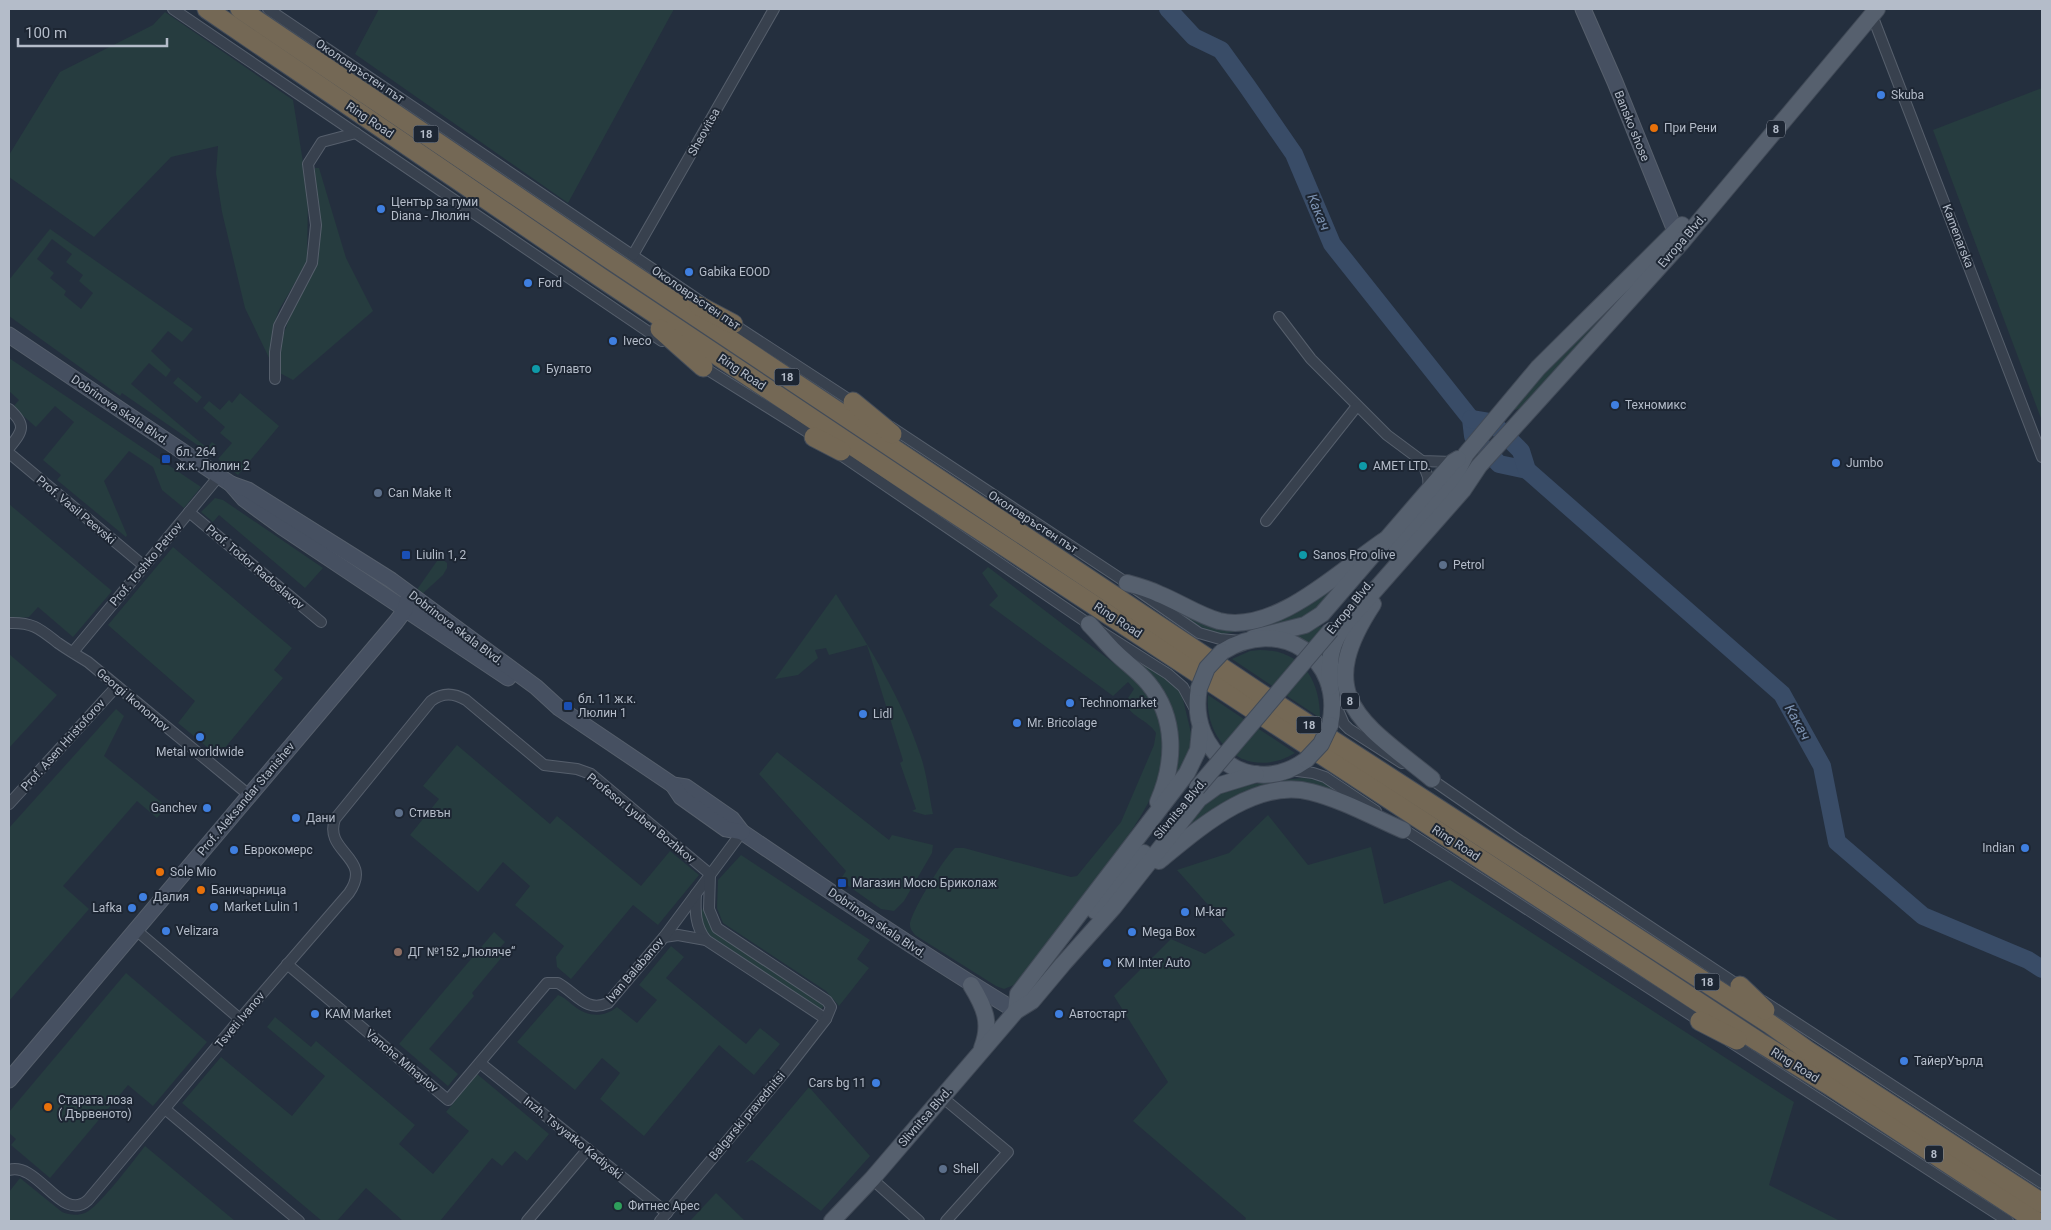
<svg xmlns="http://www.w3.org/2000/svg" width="2051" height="1230" font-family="Roboto,sans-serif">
<rect width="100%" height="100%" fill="#242f3e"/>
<g fill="#263c3f" fill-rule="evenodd">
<path d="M379,9h295l-106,194 -213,-149z"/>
<path d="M165,12l128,88 15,93 -1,69 -28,48 -6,17 -2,35 -26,-54 -23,-96 -6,-39 2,-27 -47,11 -77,80 -85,-60v-22l51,-83 93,-47z"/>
<path d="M2042,88v333l-109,-291z"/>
<path d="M315,168h4l27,90 27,53 -80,69 -15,-8 3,-31 12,-33 24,-44 4,-33 -7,-58z"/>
<path d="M50,229l143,100 -11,13 -14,-11 -17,20 20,19 -5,7 -17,-14 -18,21 76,64 5,-6 4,3 -7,8 -87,-60 -2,3 -111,-80v-36zM52,239l20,15 -6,8 17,13 -4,6 14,12 -12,16 -17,-14 2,-4 -16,-13 4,-5 -17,-14z"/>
<path d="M1599,320l4,1 -82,87 -6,2 -1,-1 11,-16z"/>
<path d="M9,358l192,129 -17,21 -22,-18 -9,-23 -24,-16 -25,30 23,54 -1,2 -69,-57 4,-5 -18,-15 31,-38 -19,-16 -19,21 -23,-20 6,-7 -10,-9z"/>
<path d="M178,377l24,20 -5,6 -24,-20z"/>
<path d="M240,393l39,33 -41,49 -20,-16 14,-16 -12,-10 5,-6 -22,-19 6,-7 11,9 9,-10 3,3z"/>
<path d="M215,498l8,2 100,68 -18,20 -86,-73 -6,7 -12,-10z"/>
<path d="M9,504l103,87 -39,46 -35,-30 -9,10 -20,2z"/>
<path d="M173,547l119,101 -18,22 9,8 -65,78 -40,-33 17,-22 -87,-76z"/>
<path d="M442,559l5,4v5l-4,7 -22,20 -5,-4 21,-30z"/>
<path d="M988,567l144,110c18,21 32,41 31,71 0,10 -2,24 -5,33 -12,32 -34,61 -54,87 -29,40 -59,79 -90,117l-10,4 -8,-3 -81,-51c-2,-3 -5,-6 -5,-10 0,-12 36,-70 45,-77h9l107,29 6,-1 44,-54 33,-77 2,-12c-7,-13 -29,-17 -30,-32l8,-12 -6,-7 -15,14 -124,-91 9,-9 -16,-23z"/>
<path d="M1353,567l-35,45 -32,12 -64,10 -14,-3 -47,-29 78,25z"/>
<path d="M836,594c33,53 66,104 85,163 6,18 8,38 12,57l-8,1 -13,-4 4,-2 -16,-46 3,-2 -1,-4 -35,-112 -38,10 -3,-7 -11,2 3,8 -20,17 -23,4z"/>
<path d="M1325,626l-1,31 -13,-12 -15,-10 5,-5z"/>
<path d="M1121,648l48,31 12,12 11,46v12l-21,39 4,-45z"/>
<path d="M1260,650c42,0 60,30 60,68l-88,-59 18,-8z"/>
<path d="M9,654l48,41 -48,53z"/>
<path d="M1208,695l87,58c-46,28 -91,-8 -87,-58z"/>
<path d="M116,709l8,7 -20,40 63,51 -10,11 -20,-17 -74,85 26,23 -80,92v-173z"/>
<path d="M457,745l93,79 7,-8 84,70 29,-35 29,24 -41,50 -25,-20 -62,74 -14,-12 -1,-10 8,-11 -49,-41 15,-19 -27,-24 -25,30 -68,-57 29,-36 -16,-13z"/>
<path d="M777,752l112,88 3,-5 41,10 -1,8 -28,48 -10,10 -13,-2 -41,-29 6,-9 -87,-97z"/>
<path d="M1301,778c25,1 43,15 63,29l-63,-22 -130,55 33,-40 32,-14z"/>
<path d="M1268,815l40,50 63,-18 13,57 66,-24 344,222 -25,83 71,36h-595l1,-3 -113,-97 35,-39 -54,-86 57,-57 34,15 30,-19 -58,-65 52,-17z"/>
<path d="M741,855l129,85 -13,19 12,9 -30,38 -13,-15 -103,-68 -6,-15 1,-28z"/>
<path d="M705,909l3,11 6,11 110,74 -3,5 -112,-75 -7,-12 -3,-13z"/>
<path d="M494,932l11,10 -9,10 6,5 -30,36 2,3 -45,53 29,25 -10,12 -49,-42z"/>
<path d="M671,946l13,11 -18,21 80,66 14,-16 20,16 -26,31 -35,-30 -75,91 -44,-37 20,-26 -18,-15 -27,32 -58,-48 41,-47c6,2 11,7 16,11 13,11 30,12 43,1l20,16 20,-23 -18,-15z"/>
<path d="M126,973l81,69 -54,64 -25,-21 -78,93 -39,-33 5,-6 -7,-6v-21z"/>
<path d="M275,1017l36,30 5,-6 99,84 -16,19 34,30 36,-43 -23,-19 31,-38 72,60 -22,27 -12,-10 -13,15 -10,-8 -52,63h-37l-37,-33 -29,33h-15l-140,-118 39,-46 71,59 33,-40 -58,-49z"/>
<path d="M809,1087l61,69 -49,55 -69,-51 -7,3z"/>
<path d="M145,1146l90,75h-226v-29l11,-14 42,34c8,3 15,4 23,1 13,-5 49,-53 60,-67z"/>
<path d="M716,1193l29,28h-55z"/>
</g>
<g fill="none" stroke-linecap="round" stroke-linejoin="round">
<g stroke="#394c67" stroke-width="18">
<path d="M1168,9l26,28 27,13 26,36 47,68 38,90 135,170 4,5 2,17 26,28 28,6"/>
<path d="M1471,419l18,3 11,8 21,21 6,19 255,224 40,72 15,76 86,74 105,44 14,9"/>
</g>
<defs>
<g id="street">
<path d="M173,9l489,332"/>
<path d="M268,9l438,296"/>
<path d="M1872,15l170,442"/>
<path d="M633,255l141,-246"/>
<path d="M1279,317l32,42 76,76 35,26 31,1"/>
<path d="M730,322l126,82"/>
<path d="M700,365l117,73"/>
<path d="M275,379v-27l4,-26 33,-63 4,-38 -8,-61 14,-22 34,-9"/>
<path d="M9,409c18,16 14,22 0,39"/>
<path d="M891,427l236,156 72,50 21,6 21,2"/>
<path d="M835,451l254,173 79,50 15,13 13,24"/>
<path d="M9,453l135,113"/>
<path d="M1422,461l6,16 1,14"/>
<path d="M189,512l132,110"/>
<path d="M1266,521l91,-115"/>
<path d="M9,623c24,-1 31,6 49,20 10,7 20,13 30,19l161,133"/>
<path d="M73,652l146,-176"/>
<path d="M1334,701l10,23 5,5 53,34"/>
<path d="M1290,770l23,3 12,4 51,34"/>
<path d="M1428,777l88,61 228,151"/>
<path d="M9,804l108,-118"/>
<path d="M1400,827l303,196"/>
<path d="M696,894c-1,17 -1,32 10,46"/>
<path d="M136,930l104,89"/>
<path d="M664,937l14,-2 28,5 120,79"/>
<path d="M287,964l161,136 99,-117h11c18,10 28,30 50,20l56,-66 78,-105"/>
<path d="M1763,1001l279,182"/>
<path d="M1729,1041l279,180"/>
<path d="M480,1063l187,150"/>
<path d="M942,1097l66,55 -62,69"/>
<path d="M165,1109l134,112"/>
<path d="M9,1170c29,-9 53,54 79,30l152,-181 109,-126c25,-36 -26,-40 -14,-74l96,-118c12,-9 23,-8 35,-1l78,65 33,4 14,5 119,100 -1,35 8,19 110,73 4,6 -5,12 -42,54 -124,148"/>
<path d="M872,1179l47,42"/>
<path d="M527,1221l61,-72"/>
</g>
<g id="secondary">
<path d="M1583,9l32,73 65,161"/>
<path d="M9,335l222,149 13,15 38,28 226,151"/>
<path d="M231,484l17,6 143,90 145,107 23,21 114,77 13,2 46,32 10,13c90,61 180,122 274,179"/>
<path d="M673,785l8,12 45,32 16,3"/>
<path d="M9,1080l387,-458 9,-12 2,-8"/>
</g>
<g id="primary">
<path d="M1397,549l54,-65 15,-30 72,-86 144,-143"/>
<path d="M1127,583c11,3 22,6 32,11 20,8 39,21 60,27 57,14 122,-52 166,-81"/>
<path d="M1373,604c-62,94 -11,118 59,175"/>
<path d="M1089,624c9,9 17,19 26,28 11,11 23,19 33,31 29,35 27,80 10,119"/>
<path d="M1253,638l52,-13 17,-11 131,-152 5,-3"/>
<path d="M1222,652c57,-37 123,5 108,73"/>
<path d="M1330,687c-1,-27 -1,-42 16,-64l117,-133 16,-24 202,-223 196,-234"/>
<path d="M1199,688c-12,65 52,112 107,72"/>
<path d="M1159,861c39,-32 97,-84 152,-69 32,8 62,25 92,38"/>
<path d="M1095,911l49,-58"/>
<path d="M971,985c13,21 21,38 11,63"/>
<path d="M1016,1011l2,-17 169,-221 11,-23 2,-20"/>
<path d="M832,1221l40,-42 144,-168 16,-10 31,-37 50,-56 86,-109 18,-13 39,-12"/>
</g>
<g id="highway">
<path d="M207,9l393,268 331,221 828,544 73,45 204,134"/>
<path d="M240,9l371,251 647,432 512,332 38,27 234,152"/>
<path d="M699,306l34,18"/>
<path d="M660,329l43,38"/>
<path d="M853,402l39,32"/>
<path d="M814,437l27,14"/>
<path d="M1740,986l25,24"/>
<path d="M1700,1021l37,19"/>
</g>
</defs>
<use href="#street" stroke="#565f6c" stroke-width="12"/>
<use href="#secondary" stroke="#565f6c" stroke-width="17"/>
<use href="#primary" stroke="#414a57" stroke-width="18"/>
<use href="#highway" stroke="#434c59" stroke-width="21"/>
<use href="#street" stroke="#38414e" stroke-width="10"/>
<use href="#secondary" stroke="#465061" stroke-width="15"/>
<use href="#primary" stroke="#56606e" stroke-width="16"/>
<use href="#highway" stroke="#746855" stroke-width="19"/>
<defs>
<g id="primary-bridge">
<path d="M1199,688l8,-20 15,-16"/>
<path d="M1306,760l15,-16 9,-19"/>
<path d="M1197,788l134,-158"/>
</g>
</defs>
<use href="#primary-bridge" stroke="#414a57" stroke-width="18" stroke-linecap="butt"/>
<use href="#primary-bridge" stroke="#56606e" stroke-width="16"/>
</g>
<g fill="#3f7fe0" stroke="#1d2633" stroke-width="2">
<circle cx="1881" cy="95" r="5"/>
<circle cx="381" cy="209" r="5"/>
<circle cx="689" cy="272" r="5"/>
<circle cx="528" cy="283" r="5"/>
<circle cx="613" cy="341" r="5"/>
<circle cx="1615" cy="405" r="5"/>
<circle cx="1836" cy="463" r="5"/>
<circle cx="1070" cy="703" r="5"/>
<circle cx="863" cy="714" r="5"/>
<circle cx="1017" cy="723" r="5"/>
<circle cx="200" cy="737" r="5"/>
<circle cx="207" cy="808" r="5"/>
<circle cx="296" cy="818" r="5"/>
<circle cx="2025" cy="848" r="5"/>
<circle cx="234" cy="850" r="5"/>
<circle cx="143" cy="897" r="5"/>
<circle cx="214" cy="907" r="5"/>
<circle cx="132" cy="908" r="5"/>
<circle cx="1185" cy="912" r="5"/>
<circle cx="166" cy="931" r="5"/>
<circle cx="1132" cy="932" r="5"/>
<circle cx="1107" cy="963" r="5"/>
<circle cx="315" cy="1014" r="5"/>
<circle cx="1059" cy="1014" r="5"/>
<circle cx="1904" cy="1061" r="5"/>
<circle cx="876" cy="1083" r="5"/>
</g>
<g fill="#e8710a" stroke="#1d2633" stroke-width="2">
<circle cx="1654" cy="128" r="5"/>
<circle cx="160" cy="872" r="5"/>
<circle cx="201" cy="890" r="5"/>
<circle cx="48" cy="1107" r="5"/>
</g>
<g fill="#0f9aa8" stroke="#1d2633" stroke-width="2">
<circle cx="536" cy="369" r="5"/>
<circle cx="1363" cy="466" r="5"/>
<circle cx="1303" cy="555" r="5"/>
</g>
<g fill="#1a4fb4" stroke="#1d2633" stroke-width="2">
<rect x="161" y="454" width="10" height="10" rx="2.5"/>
<rect x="401" y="550" width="10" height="10" rx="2.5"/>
<rect x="563" y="701" width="10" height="10" rx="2.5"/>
<rect x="837" y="878" width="10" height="10" rx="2.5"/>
</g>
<g fill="#5c6f8a" stroke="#1d2633" stroke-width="2">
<circle cx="378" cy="493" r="5"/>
<circle cx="1443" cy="565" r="5"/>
<circle cx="399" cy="813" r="5"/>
<circle cx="943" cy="1169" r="5"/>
</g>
<circle fill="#8d6e63" stroke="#1d2633" stroke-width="2" cx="398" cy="952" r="5"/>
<circle fill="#2e9e5b" stroke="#1d2633" stroke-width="2" cx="618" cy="1206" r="5"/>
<g text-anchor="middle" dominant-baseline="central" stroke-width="4" stroke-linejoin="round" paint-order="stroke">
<g fill="#1d2633" stroke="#878f9c" stroke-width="1">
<rect x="1767" y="120.5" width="18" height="17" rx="4"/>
<rect x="413.5" y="125.5" width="25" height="17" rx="4"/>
<rect x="774.5" y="368.5" width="25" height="17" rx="4"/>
<rect x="1341" y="692.5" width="18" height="17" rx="4"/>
<rect x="1296.5" y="716.5" width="25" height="17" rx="4"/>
<rect x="1694.5" y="973.5" width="25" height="17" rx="4"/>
<rect x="1925" y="1145.5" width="18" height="17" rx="4"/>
</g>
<g font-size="11" font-weight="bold" fill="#b4bcc9">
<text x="1776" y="129">8</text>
<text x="426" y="134">18</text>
<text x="787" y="377">18</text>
<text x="1350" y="701">8</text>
<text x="1309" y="725">18</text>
<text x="1707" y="982">18</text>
<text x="1934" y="1154">8</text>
</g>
<g font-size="12" fill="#b4bcc9" stroke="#1d2633">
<text transform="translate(360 71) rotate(34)">Околовръстен път</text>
<text transform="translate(370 120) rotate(34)">Ring Road</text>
<text transform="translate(1632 126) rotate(68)">Bansko shose</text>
<text transform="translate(704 132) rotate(-61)">Sheovitsa</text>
<text transform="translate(1958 236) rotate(69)">Kamenarska</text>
<text transform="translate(1682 241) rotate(-49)">Evropa Blvd.</text>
<text transform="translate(696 298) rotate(34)">Околовръстен път</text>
<text transform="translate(742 372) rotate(34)">Ring Road</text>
<text transform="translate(120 410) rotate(34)">Dobrinova skala Blvd.</text>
<text transform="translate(76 510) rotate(40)">Prof. Vasil Peevski</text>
<text transform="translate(1033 522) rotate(33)">Околовръстен път</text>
<text transform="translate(146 564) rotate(-50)">Prof. Toshko Petrov</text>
<text transform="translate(255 567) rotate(40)">Prof. Todor Radoslavov</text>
<text transform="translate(1350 607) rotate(-51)">Evropa Blvd.</text>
<text transform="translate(1118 620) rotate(33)">Ring Road</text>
<text transform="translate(456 628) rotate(37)">Dobrinova skala Blvd.</text>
<text transform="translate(133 700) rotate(40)">Georgi Ikonomov</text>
<text transform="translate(63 745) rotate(-48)">Prof. Asen Hristoforov</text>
<text transform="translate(246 799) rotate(-50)">Prof. Aleksandar Stanishev</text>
<text transform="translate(1180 809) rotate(-50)">Slivnitsa Blvd.</text>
<text transform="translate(641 818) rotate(39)">Profesor Lyuben Bozhkov</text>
<text transform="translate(1456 843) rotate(33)">Ring Road</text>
<text transform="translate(877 923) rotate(34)">Dobrinova skala Blvd.</text>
<text transform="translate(635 970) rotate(-49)">Ivan Balabanov</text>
<text transform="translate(240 1020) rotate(-50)">Tsveti Ivanov</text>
<text transform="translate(402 1061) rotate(40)">Vanche Mihaylov</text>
<text transform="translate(1795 1065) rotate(32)">Ring Road</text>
<text transform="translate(747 1116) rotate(-50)">Balgarski pravednitsi</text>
<text transform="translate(925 1117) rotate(-49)">Slivnitsa Blvd.</text>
<text transform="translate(573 1138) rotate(39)">Inzh. Tsvyatko Kadiyski</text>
</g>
<g font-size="12" fill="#b4bcc9" stroke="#1d2633" text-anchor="start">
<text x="1891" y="95">Skuba</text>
<text x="1664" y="128">При Рени</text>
<text x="391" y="202">Център за гуми<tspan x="391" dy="14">Diana - Люлин</tspan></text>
<text x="699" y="272">Gabika EOOD</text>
<text x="538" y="283">Ford</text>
<text x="623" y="341">Iveco</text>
<text x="546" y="369">Булавто</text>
<text x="1625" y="405">Техномикс</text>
<text x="176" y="452">бл. 264<tspan x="176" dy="14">ж.к. Люлин 2</tspan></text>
<text x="1846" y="463">Jumbo</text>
<text x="1373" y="466">AMET LTD.</text>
<text x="388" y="493">Can Make It</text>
<text x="416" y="555">Liulin 1, 2</text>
<text x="1313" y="555">Sanos Pro olive</text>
<text x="1453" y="565">Petrol</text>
<text x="578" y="699">бл. 11 ж.к.<tspan x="578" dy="14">Люлин 1</tspan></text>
<text x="1080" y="703">Technomarket</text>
<text x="873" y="714">Lidl</text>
<text x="1027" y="723">Mr. Bricolage</text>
<text x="200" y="752" text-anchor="middle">Metal worldwide</text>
<text x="197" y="808" text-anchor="end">Ganchev</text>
<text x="409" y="813">Стивън</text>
<text x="306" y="818">Дани</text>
<text x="2015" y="848" text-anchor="end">Indian</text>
<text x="244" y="850">Еврокомерс</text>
<text x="170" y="872">Sole Mio</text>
<text x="852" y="883">Магазин Мосю Бриколаж</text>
<text x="211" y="890">Баничарница</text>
<text x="153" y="897">Далия</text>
<text x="224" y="907">Market Lulin 1</text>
<text x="122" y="908" text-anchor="end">Lafka</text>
<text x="1195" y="912">M-kar</text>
<text x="176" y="931">Velizara</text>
<text x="1142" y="932">Mega Box</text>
<text x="408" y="952">ДГ №152 „Люляче“</text>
<text x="1117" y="963">KM Inter Auto</text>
<text x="325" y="1014">KAM Market</text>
<text x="1069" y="1014">Автостарт</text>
<text x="1914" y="1061">ТайерУърлд</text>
<text x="866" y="1083" text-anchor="end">Cars bg 11</text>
<text x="58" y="1100">Старата лоза<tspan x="58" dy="14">( Дървеното)</tspan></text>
<text x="953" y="1169">Shell</text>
<text x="628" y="1206">Фитнес Арес</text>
</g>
<g font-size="14" font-style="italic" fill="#7c92b1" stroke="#1d2633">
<text transform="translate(1319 212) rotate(67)">Какач</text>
<text transform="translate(1798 722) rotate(61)">Какач</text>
</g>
</g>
<rect width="2051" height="1230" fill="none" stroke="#b4bcc9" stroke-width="20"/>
<path d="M18 38v8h149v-8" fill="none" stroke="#b4bcc9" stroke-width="2.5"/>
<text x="25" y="38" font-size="15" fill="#b4bcc9" stroke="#1d2633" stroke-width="4" paint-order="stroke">100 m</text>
</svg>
